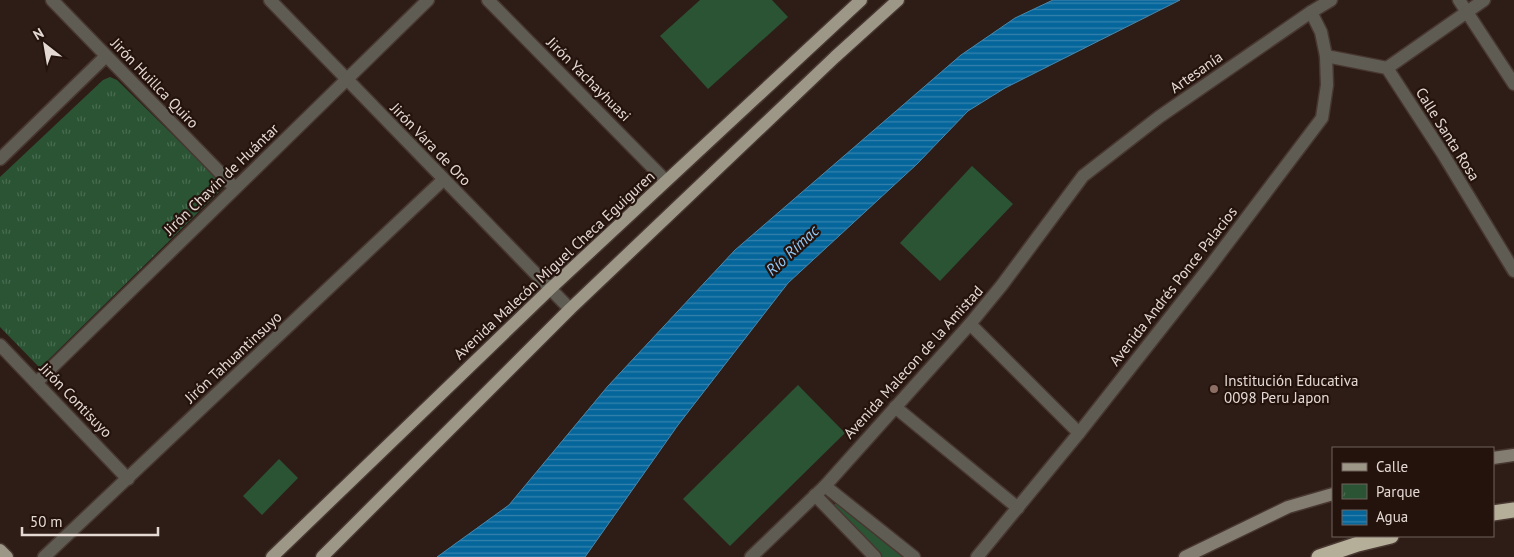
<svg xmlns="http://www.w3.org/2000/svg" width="1514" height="557" font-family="'PT Sans',sans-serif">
<defs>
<pattern id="park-tufts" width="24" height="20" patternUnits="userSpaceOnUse" patternTransform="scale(1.25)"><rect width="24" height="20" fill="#2a5434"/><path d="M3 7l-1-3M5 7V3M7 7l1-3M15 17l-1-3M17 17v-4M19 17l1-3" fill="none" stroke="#496c50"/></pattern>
<pattern id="water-rules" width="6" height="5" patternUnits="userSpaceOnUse" patternTransform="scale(1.25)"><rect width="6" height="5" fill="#05669c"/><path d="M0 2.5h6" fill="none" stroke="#3582ad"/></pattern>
</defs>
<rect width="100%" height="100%" fill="#2e1d16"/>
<g fill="#2a5434">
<path d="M700,0h72l16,17 -80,72 -48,-53z"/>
<path d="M972,166l41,38 -73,77 -40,-38z"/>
<path d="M798,385l47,48 -115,113 -47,-47z"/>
<path d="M279,459l19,19 -36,37 -19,-19z"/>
<path d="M836,503l71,54h-26l-50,-49z"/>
</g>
<path fill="url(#park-tufts)" d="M110,77l7,3 108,106 -185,182 -40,-41v-150l103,-97z"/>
<path fill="url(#water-rules)" stroke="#4888ad" d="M1053,0h127l-175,88 -37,23 -51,53 -129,119 -110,142 -93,132h-148l72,-52 99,-119 127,-136 226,-195 54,-37z"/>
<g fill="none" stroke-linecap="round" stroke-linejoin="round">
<defs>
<g id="street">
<path d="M52,0l183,188"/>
<path d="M270,0l300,309"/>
<path d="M488,0l178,181"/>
<path d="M1459,0l55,84"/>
<path d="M1326,56l61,12 56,86 71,117"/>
<path d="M1387,68l97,-68"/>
<path d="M0,159l106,-103"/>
<path d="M970,324l109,109"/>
<path d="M0,345l128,134"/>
<path d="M37,382l391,-382"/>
<path d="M895,407l123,101"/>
<path d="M825,486l89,71"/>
<path d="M815,495l60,62"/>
<path d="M44,557l399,-377"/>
<path d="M751,557l74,-71 145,-162 32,-39 81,-109 76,-59 152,-105 20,-12"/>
<path d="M977,557l102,-124 129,-164 114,-151 5,-33 -1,-29 -5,-24 -10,-20"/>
</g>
<g id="secondary">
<path d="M1493,458l21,-3"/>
<path d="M1185,557l103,-50 45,-13"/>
</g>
<g id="primary">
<path d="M0,550l7,7"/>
<path d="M272,557l278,-268 311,-289"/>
<path d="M322,557l248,-248 265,-252 63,-57"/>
</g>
<g id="highway">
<path d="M1493,513l21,-3"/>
<path d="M1319,557l39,-13 33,-8"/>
</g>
</defs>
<use href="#street" stroke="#483731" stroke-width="15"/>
<use href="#secondary" stroke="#483731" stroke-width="15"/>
<use href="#primary" stroke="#483731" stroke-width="15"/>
<use href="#highway" stroke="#483731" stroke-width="18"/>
<use href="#street" stroke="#5f5c54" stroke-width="12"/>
<use href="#secondary" stroke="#827d70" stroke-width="12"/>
<use href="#primary" stroke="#9c9786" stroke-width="12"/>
<use href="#highway" stroke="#b5ae99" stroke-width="15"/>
</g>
<circle fill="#8d6e63" stroke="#24130d" stroke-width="2" cx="1214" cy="389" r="5"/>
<g text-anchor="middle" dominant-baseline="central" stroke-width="4.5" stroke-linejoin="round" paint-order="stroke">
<g font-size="15" fill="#e5d9d4" stroke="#24130d">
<text transform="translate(1196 72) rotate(-35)">Artesanía</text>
<text transform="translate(589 79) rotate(45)">Jirón Yachayhuasi</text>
<text transform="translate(155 83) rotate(46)">Jirón Huillca Quiro</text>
<text transform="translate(1448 134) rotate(58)">Calle Santa Rosa</text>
<text transform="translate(431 144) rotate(46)">Jirón Vara de Oro</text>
<text transform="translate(221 179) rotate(-44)">Jirón Chavín de Huántar</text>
<text transform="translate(554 265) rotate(-43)">Avenida Malecón Miguel Checa Eguiguren</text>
<text transform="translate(1173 286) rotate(-52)">Avenida Andrés Ponce Palacios</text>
<text transform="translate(233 357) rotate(-43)">Jirón Tahuantinsuyo</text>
<text transform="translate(913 362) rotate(-48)">Avenida Malecon de la Amistad</text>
<text transform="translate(76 400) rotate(46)">Jirón Contisuyo</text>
</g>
<g font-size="15" fill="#e5d9d4" stroke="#24130d" text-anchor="start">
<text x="1224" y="380">Institución Educativa<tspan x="1224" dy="17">0098 Peru Japon</tspan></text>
</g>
<g font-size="16" font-style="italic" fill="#90c9f7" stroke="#24130d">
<text transform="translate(792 250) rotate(-43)">Río Rímac</text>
</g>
</g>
<rect x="1332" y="447" width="162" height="90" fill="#24130d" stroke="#71625d"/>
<rect x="1342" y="463" width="25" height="8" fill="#9c9786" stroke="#71625d"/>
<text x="1376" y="472" font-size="15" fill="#e5d9d4">Calle</text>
<rect x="1342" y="484" width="25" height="15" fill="url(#park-tufts)" stroke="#71625d"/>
<text x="1376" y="497" font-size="15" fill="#e5d9d4">Parque</text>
<rect x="1342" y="510" width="25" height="15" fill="url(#water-rules)" stroke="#71625d"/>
<text x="1376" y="522" font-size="15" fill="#e5d9d4">Agua</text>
<g transform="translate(45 45) rotate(329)" stroke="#24130d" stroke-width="4" paint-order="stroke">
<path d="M0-4L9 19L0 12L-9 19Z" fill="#e5d9d4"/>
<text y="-8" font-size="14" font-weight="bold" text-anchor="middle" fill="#e5d9d4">N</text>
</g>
<path d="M22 527v8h136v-8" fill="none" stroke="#e5d9d4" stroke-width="2.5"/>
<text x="30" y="527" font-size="15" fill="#e5d9d4" stroke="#24130d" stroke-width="4" paint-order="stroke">50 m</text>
</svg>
